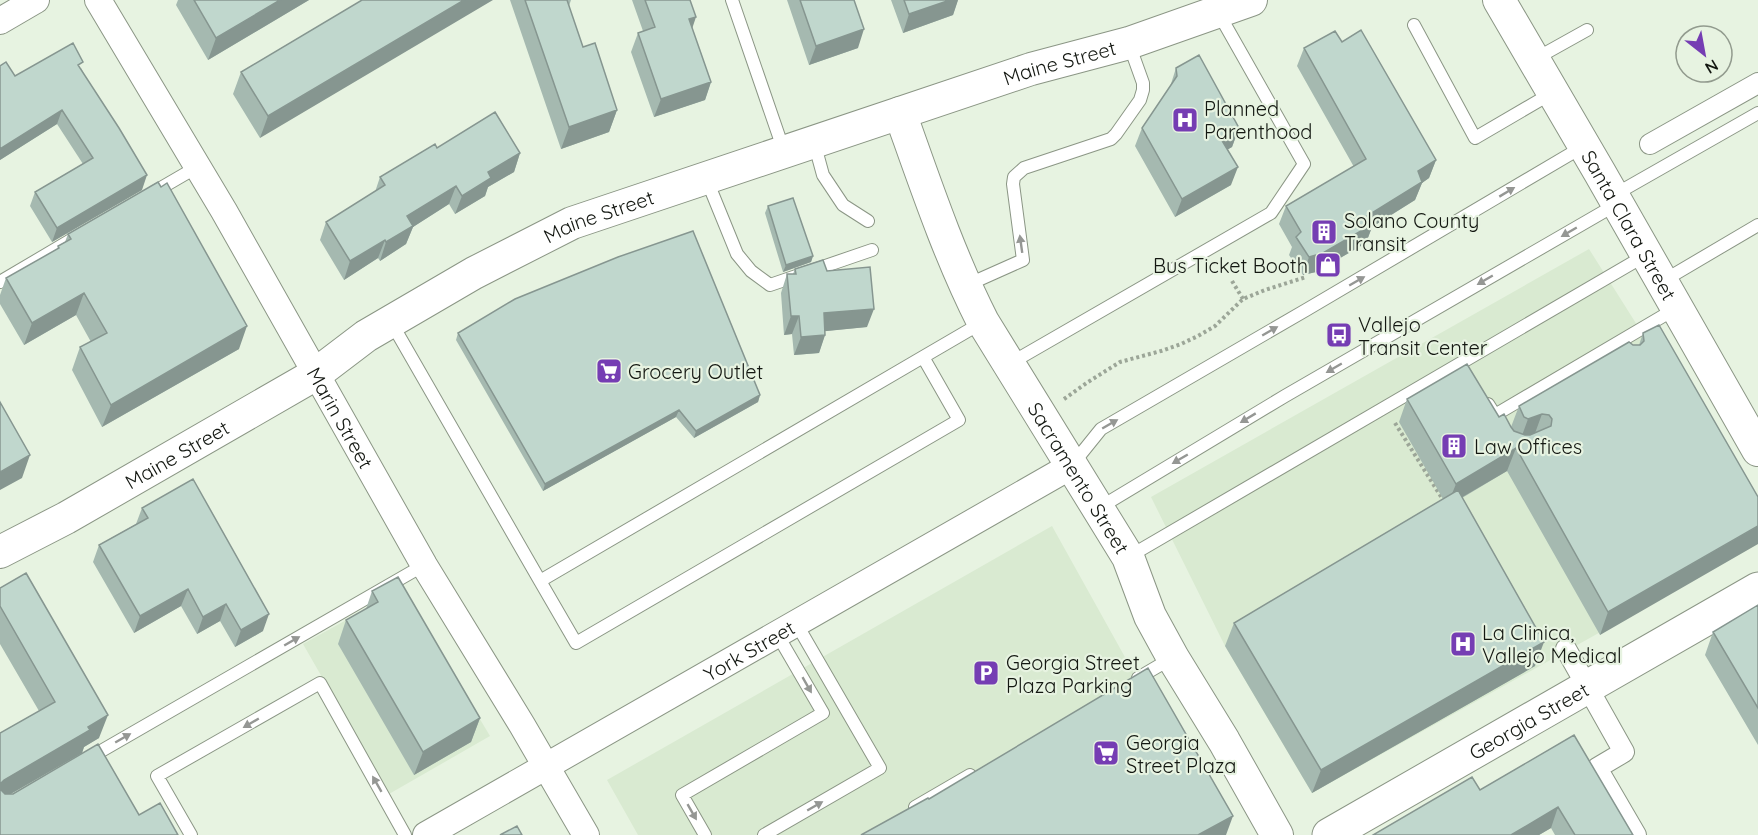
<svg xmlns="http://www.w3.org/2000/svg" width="1758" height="835" viewBox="0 0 1758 835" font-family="Quicksand,sans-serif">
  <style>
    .built { fill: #d9ead1 }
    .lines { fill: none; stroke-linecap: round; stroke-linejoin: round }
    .service-casing { stroke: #8b9685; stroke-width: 14 }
    .pedestrian-casing { stroke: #8b9685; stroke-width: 22 }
    .minor-casing { stroke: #8b9685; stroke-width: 28 }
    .tertiary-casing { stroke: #8b9685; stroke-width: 34 }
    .secondary-casing { stroke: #8b9685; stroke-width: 35 }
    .path { stroke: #9ca698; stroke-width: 4; stroke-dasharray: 3 3; stroke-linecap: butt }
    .service { stroke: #fff; stroke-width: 12 }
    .pedestrian { stroke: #fff; stroke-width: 20 }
    .minor { stroke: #fff; stroke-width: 26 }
    .tertiary { stroke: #fff; stroke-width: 32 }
    .secondary { stroke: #fff; stroke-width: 33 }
    .wall { fill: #a5b9b0 }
    .shaded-wall { fill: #869690 }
    .building { fill: #c0d7cd; stroke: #869690; stroke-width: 1.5 }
    .oneway { fill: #959794 }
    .labels { text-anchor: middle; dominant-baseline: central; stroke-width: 4.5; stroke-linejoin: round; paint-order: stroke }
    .street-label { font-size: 20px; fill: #131711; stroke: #e7f3e1 }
    .poi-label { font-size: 20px; fill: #131711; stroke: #e7f3e1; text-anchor: start }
  </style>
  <rect width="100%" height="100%" fill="#e7f3e1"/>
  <!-- built -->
  <path class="built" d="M 1589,249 L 1651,347 L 1758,544 L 1312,793 L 1225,646 L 1151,497 Z
    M 1052,526 L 1224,835 L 638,835 L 607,780 Z
    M 402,589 L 490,736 L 389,794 L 303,644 Z"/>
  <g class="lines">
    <defs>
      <path id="service" d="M 732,0 L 784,151
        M 1414,25 L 1475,138 L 1552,93
        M 1535,59 L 1587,30
        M 814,142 L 823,175 L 843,205 L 868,221
        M 706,178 L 737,254 L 751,271 L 770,285 L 872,250
        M 154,192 L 197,167
        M 1614,195 L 1758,113
        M 1663,281 L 1758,225
        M 0,282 L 71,240
        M 967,285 L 1023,260 L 1013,184 L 1014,177 L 1024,168 L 1111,139 L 1116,134 L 1140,100 L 1143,90 L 1143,83 L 1129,44
        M 391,322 L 540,581
        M 923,357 L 959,420 L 576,643 L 540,581 Z
        M 923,357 L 983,322
        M 1009,364 L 1271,213 L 1304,164 L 1219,14
        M 1488,404 L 1495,415 L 1675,309
        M 1072,465 L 1101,429 L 1306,310 L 1584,146
        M 1099,508 L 1285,396 L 1617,204
        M 1130,556 L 1646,255
        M 1138,678 L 1172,658
        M 89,758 L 424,565
        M 915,807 L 970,775
        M 191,835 L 157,776 L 320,683 L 405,835
        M 705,835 L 682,795 L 823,713 L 777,634
        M 764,835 L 880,768 L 796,623"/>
      <path id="pedestrian" d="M 1650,144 L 1758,83
        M 1566,649 L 1624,752 L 1597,768 L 1636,835"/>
      <g id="minor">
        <path id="s1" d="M 98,0 L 224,211 L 424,565 L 522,725 L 586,835"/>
        <path d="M 0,21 L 36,0"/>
        <path id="s2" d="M 426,835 L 1071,466"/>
      </g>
      <g id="tertiary">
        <path id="s3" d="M 1499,0 L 1600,173 L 1758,450"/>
        <path id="s4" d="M 900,113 C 925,183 949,255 983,322 L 1128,557 L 1150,616 L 1173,658 L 1224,741 L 1277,835"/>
        <path id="s5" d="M 0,552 L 66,518 L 316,374 L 366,336 L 474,273 L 572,223 L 1031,69 L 1129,43 L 1251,0"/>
      </g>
      <g id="secondary">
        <path id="s6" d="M 1329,835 L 1758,589"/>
      </g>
    </defs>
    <!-- service casing -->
    <use href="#service" class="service-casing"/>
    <!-- pedestrian casing -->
    <use href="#pedestrian" class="pedestrian-casing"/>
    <!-- minor casing -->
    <use href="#minor" class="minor-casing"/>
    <!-- tertiary casing -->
    <use href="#tertiary" class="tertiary-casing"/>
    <!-- secondary casing -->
    <use href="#secondary" class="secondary-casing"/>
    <!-- path -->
    <path class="path" d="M 1232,281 L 1243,299
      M 1064,399 L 1088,382 L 1120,362 L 1161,351 L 1181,344 L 1198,336 L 1215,326 L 1243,299 L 1265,290 L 1306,277
      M 1395,423 L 1445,503"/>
    <!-- service -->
    <use href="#service" class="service"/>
    <!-- pedestrian -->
    <use href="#pedestrian" class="pedestrian"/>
    <!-- minor -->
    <use href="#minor" class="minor"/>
    <!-- tertiary -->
    <use href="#tertiary" class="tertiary"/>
    <!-- secondary -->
    <use href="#secondary" class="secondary"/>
  </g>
  <!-- wall -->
  <path class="wall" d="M 178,0 L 309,0 L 208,60 L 176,5 Z
    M 362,0 L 260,138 L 233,94 L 241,72 Z
    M 510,0 L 571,0 L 569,6 L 583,47 L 617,110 L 609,132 L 561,149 Z
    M 632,0 L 690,0 L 692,28 L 711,82 L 705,100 L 654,117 L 631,52 L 638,33 L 643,31 Z
    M 787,0 L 854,0 L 858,48 L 809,65 Z
    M 891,0 L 958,0 L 953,15 L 903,33 Z
    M 1342,42 L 1436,160 L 1429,178 L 1422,183 L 1415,200 L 1372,227 L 1366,243 L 1316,272 L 1303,275 L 1289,255 L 1292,247 L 1279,224 L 1286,206 L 1354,167 L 1297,66 L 1304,48 Z
    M 81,68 L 142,190 L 52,242 L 30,206 L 35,192 L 83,164 L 57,124 L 0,160 L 15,76 Z
    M 1176,68 L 1239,128 L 1232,147 L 1228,149 L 1231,185 L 1175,217 L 1135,146 L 1142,128 L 1170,87 Z
    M 437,148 L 520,153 L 514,172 L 488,187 L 485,196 L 455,214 L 449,204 L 413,227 L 406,244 L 380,261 L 378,258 L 344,280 L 320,240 L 326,222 L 375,192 L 380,177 Z
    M 768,206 L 813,256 L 811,262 L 783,272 L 765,213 Z
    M 68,234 L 239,349 L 102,427 L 72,370 L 80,347 L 91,342 L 76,315 L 24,345 L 0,304 L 0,295 L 6,278 L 57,249 L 58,246 L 65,242 Z
    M 795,269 L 827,271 L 867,327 L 825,331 L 825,335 L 819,353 L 794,355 L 792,334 L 784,335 L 781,293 L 787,274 L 793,274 Z
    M 458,333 L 760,395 L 758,402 L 694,438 L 676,417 L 543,491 L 456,340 Z
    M 1643,333 L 1758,497 L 1600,635 L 1507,471 L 1462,498 L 1535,666 L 1312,793 L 1225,646 L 1234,623 L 1443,499 L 1399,422 L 1407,399 L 1499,417 L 1511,427 L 1519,406 L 1633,345 L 1639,345 Z
    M 142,508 L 263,631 L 235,647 L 220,621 L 197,634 L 181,606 L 134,633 L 93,562 L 99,545 L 136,524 Z
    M 0,588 L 99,738 L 84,747 L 82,753 L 11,794 L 139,815 L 0,835 L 0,733 L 39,711 L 0,644 Z
    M 372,591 L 480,718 L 471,742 L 414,775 L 338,644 L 346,620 L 366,609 Z
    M 1758,605 L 1758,745 L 1705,655 L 1713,632 Z
    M 1574,735 L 1633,835 L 1555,835 L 1551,828 L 1539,835 L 1373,835 L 1480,790 Z"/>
  <!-- shaded-wall -->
  <path class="shaded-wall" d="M 280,0 L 309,0 L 208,60 L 216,38 Z
    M 464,0 L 493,0 L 260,138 L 268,116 Z
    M 950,0 L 958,0 L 953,15 L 903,33 L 909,14 Z
    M 696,17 L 690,35 L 689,19 Z
    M 864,29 L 858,48 L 809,65 L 816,46 Z
    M 711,82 L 705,100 L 654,117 L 661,99 Z
    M 62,110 L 57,124 L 0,160 L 0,149 Z
    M 617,110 L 609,132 L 561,149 L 569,127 Z
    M 1239,128 L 1232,147 L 1215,157 L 1221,139 Z
    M 520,153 L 514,172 L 488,187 L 485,196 L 455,214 L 462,196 L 488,172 Z
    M 1436,160 L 1429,178 L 1422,183 L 1415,200 L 1372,227 L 1366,243 L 1316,272 L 1303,275 L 1309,257 L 1367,216 L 1418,171 Z
    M 1238,167 L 1231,185 L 1175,217 L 1182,199 Z
    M 147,175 L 142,190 L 52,242 L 57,228 Z
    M 456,186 L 449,204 L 413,227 L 406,244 L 380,261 L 386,242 L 407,216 Z
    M 385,240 L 378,258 L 344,280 L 350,261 Z
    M 813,256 L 811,262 L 783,272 L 786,265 Z
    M 84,293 L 76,315 L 24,345 L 32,323 Z
    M 874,309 L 867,327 L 817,332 L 824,313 Z
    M 791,316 L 799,316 L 792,334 L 784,335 Z
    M 247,326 L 239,349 L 102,427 L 111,405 Z
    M 825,335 L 819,353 L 794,355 L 801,337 Z
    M 760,395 L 758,402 L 694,438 L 696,431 Z
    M 679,410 L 676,417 L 543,491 L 545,484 Z
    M 1542,414 L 1534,436 L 1520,441 L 1528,419 Z
    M 1516,448 L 1507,471 L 1447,506 L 1456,484 Z
    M 30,455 L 22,478 L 0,490 L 0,472 Z
    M 1758,526 L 1758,544 L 1600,635 L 1608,612 Z
    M 188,589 L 181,606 L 134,633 L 140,616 Z
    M 226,604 L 220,621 L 197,634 L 203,617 Z
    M 269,614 L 263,631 L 235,647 L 241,630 Z
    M 1544,642 L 1535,666 L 1312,793 L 1321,770 Z
    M 108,715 L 99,738 L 84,747 L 82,753 L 0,800 L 1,783 L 4,780 L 88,727 Z
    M 480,718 L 471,742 L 414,775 L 423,752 Z
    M 1558,807 L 1551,828 L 1539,835 L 1511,835 Z
    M 1233,816 L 1226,835 L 1198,835 Z"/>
  <!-- building -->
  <path class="building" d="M 194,0 L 280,0 L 216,38 Z
    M 362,0 L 464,0 L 268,116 L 241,72 Z
    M 525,0 L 567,0 L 583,47 L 595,43 L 617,110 L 569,127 Z
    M 645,0 L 690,0 L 696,17 L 689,19 L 711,82 L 661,99 L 638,33 L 655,27 Z
    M 800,0 L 854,0 L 864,29 L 816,46 Z
    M 904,0 L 950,0 L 909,14 Z
    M 1361,30 L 1436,160 L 1418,171 L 1422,182 L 1367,216 L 1373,224 L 1323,253 L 1309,257 L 1296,237 L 1301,232 L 1286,206 L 1366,159 L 1304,48 L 1335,31 L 1342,42 Z
    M 73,43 L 83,62 L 78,65 L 119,128 L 147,175 L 57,228 L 35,192 L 93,158 L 62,110 L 0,149 L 0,66 L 6,62 L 15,76 Z
    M 1199,55 L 1239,128 L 1221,139 L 1238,167 L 1182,199 L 1142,128 L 1177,76 L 1176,68 Z
    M 495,112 L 520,153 L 488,172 L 491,178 L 462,196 L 456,186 L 407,216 L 413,226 L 386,242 L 385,240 L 350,261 L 326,222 L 385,185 L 380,177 L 435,144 L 437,148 Z
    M 158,182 L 161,187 L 167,183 L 247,326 L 111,405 L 80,347 L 107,333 L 84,293 L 32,323 L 6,278 L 59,248 L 58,246 L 71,239 L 68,234 Z
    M 793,198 L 813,256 L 786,265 L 768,206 Z
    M 693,231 L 760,395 L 696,431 L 679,410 L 545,484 L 458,333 L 515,299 L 618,257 Z
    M 823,260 L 827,271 L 870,267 L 874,309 L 824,313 L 825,335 L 801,337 L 799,316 L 791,316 L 787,274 L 796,274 L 795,269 Z
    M 1659,325 L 1758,497 L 1758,526 L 1608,612 L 1516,448 L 1456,484 L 1407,399 L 1467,364 L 1499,417 L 1504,414 L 1511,427 L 1514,431 L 1525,435 L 1530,435 L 1551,426 L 1552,419 L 1549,415 L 1542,414 L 1528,419 L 1524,417 L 1519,406 L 1629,342 L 1633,345 L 1640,345 L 1644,341 L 1643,333 Z
    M 0,402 L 30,455 L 0,472 Z
    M 193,479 L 269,614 L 241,630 L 226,604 L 203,617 L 188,589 L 140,616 L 99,545 L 148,518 L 142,508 Z
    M 1458,490 L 1544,642 L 1321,770 L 1234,623 Z
    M 26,573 L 108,715 L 88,727 L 90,730 L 4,780 L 1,783 L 1,790 L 5,794 L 13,794 L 98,744 L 139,815 L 160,803 L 178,835 L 0,835 L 0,733 L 55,702 L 0,606 L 0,588 Z
    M 398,577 L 480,718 L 423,752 L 346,620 L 378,602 L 372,591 Z
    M 1758,605 L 1758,708 L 1713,632 Z
    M 1148,668 L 1233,816 L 1198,835 L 861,835 L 928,798 L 929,799 Z
    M 1574,735 L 1633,835 L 1575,835 L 1558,807 L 1511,835 L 1373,835 L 1472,777 L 1480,790 Z
    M 517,826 L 522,835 L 500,835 Z"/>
  <!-- one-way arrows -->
  <defs><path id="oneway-solid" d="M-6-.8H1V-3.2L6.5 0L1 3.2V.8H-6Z" transform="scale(1.5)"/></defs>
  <g class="oneway">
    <use href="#oneway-solid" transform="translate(1507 192) rotate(-31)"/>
    <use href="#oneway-solid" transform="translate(1569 232) rotate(150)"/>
    <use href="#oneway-solid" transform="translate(1021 244) rotate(-98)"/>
    <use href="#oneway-solid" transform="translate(1485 280) rotate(150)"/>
    <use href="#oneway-solid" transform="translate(1357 281) rotate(-30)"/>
    <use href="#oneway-solid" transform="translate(1270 331) rotate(-30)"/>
    <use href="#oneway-solid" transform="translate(1334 368) rotate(150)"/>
    <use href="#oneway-solid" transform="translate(1248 418) rotate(149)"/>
    <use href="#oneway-solid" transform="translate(1110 424) rotate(-30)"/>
    <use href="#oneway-solid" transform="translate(1180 459) rotate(150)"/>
    <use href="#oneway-solid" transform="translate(292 641) rotate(-30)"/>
    <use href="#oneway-solid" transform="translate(807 685) rotate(60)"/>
    <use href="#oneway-solid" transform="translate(251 723) rotate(150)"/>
    <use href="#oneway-solid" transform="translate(123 738) rotate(-30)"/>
    <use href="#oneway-solid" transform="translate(377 784) rotate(-120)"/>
    <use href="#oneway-solid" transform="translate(815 806) rotate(-30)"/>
    <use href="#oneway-solid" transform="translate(692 812) rotate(60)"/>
  </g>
  <!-- icons -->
  <defs>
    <symbol id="hospital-square" viewBox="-11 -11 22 22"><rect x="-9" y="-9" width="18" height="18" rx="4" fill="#753db3" stroke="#e7f3e1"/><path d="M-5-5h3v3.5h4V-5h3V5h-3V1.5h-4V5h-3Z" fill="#fff"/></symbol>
    <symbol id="building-square" viewBox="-11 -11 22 22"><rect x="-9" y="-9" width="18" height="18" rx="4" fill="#753db3" stroke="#e7f3e1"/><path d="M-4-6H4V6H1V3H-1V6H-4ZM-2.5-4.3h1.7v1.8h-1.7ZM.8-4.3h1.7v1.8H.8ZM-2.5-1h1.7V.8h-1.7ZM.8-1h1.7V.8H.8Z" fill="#fff"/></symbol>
    <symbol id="shop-square" viewBox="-11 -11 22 22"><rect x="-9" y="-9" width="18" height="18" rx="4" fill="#753db3" stroke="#e7f3e1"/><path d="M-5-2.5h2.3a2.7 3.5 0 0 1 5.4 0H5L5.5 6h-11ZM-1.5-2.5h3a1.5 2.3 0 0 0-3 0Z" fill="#fff"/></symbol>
    <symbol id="bus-square" viewBox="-11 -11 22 22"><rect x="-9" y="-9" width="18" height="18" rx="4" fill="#753db3" stroke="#e7f3e1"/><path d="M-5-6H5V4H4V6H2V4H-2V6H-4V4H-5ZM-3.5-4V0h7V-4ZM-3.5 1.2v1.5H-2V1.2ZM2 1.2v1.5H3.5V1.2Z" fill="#fff"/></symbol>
    <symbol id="supermarket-square" viewBox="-11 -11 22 22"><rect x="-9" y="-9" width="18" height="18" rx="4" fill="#753db3" stroke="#e7f3e1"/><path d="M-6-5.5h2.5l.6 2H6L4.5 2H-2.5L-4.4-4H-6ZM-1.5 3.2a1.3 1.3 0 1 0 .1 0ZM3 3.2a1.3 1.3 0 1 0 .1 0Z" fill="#fff"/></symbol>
    <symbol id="parking-square" viewBox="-11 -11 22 22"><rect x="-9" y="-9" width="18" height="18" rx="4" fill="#753db3" stroke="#e7f3e1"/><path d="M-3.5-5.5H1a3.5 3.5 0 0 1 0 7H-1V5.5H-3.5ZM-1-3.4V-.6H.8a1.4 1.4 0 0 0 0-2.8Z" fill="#fff"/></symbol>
  </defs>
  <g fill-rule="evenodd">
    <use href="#hospital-square" x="1170" y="105" width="30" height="30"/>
    <use href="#building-square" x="1309" y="217" width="30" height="30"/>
    <use href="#shop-square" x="1313" y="250" width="30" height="30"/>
    <use href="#bus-square" x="1324" y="320" width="30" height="30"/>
    <use href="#supermarket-square" x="594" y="356" width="30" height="30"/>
    <use href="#building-square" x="1439" y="431" width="30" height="30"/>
    <use href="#hospital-square" x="1448" y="629" width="30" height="30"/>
    <use href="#parking-square" x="971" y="658" width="30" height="30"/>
    <use href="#supermarket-square" x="1091" y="738" width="30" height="30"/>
  </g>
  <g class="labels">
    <!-- street labels -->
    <g class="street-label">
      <text stroke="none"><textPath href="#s5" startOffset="1174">Maine Street</textPath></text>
      <text stroke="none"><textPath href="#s5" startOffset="688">Maine Street</textPath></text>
      <text stroke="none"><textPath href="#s3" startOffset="260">Santa Clara Street</textPath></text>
      <text stroke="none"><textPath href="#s1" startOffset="483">Marin Street</textPath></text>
      <text stroke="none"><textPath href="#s5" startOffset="202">Maine Street</textPath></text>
      <text stroke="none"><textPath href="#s4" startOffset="408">Sacramento Street</textPath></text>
      <text stroke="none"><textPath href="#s2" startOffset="372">York Street</textPath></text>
      <text stroke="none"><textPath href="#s6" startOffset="230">Georgia Street</textPath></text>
    </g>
    <!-- poi labels -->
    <g class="poi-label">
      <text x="1204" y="108">Planned<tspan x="1204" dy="23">Parenthood</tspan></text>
      <text x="1344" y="220">Solano County<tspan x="1344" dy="23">Transit</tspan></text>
      <text x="1308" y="265" text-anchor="end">Bus Ticket Booth</text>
      <text x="1358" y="324">Vallejo<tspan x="1358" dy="23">Transit Center</tspan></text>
      <text x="628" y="371">Grocery Outlet</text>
      <text x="1474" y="446">Law Offices</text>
      <text x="1482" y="632">La Clinica,<tspan x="1482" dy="23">Vallejo Medical</tspan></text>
      <text x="1006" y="662">Georgia Street<tspan x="1006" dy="23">Plaza Parking</tspan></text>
      <text x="1126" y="742">Georgia<tspan x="1126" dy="23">Street Plaza</tspan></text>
    </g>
  </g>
  <!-- north arrow -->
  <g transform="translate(1704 54) rotate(149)"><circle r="28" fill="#e7f3e1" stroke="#929b8e" stroke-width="1.5"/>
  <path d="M0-4.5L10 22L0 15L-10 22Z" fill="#753db3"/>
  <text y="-9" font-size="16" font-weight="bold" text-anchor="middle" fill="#131711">N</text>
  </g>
</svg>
